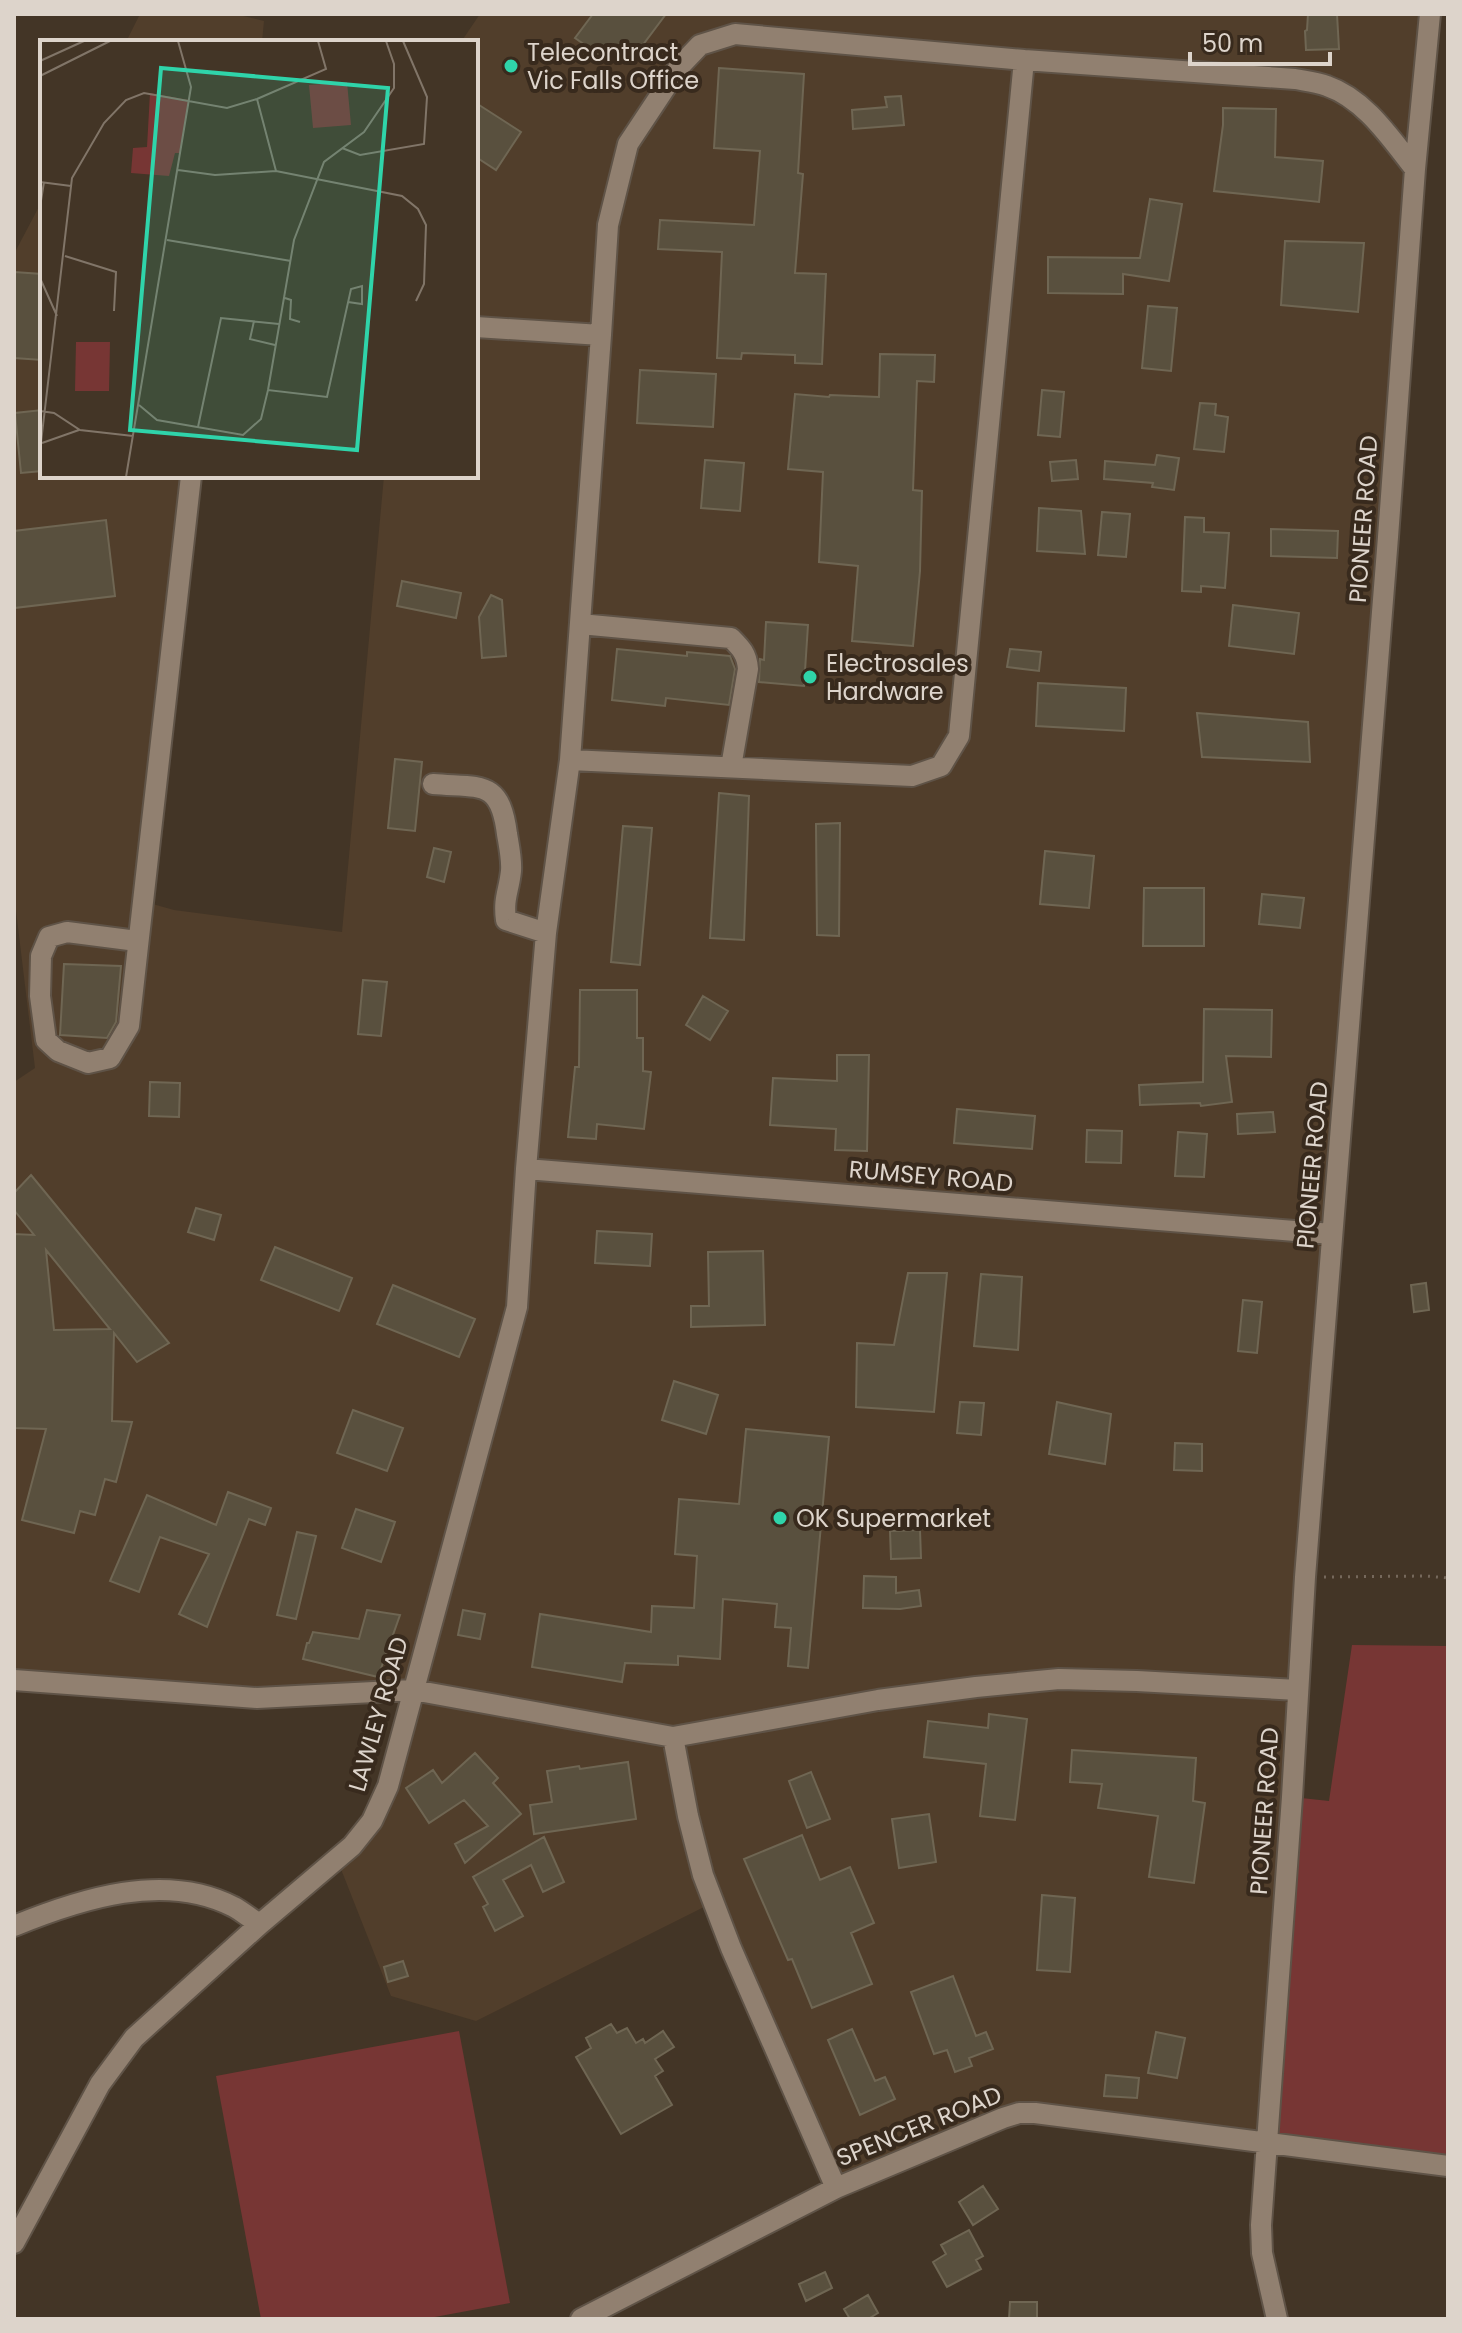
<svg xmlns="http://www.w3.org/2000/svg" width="1462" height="2333" viewBox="0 0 1462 2333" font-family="Poppins,sans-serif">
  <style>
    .built { fill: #513e2b }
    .green { fill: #773634 }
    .building { fill: #59503e; stroke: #6f6653; stroke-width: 2; fill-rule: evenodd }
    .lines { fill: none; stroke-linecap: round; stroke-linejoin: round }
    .minor-casing { stroke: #5f5347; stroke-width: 24 }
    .path { stroke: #75685b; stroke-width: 3; stroke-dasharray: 2 6; stroke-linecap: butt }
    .minor { stroke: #918070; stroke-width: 20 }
    .poi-dot { fill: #2fd4aa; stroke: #382a1d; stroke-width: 3 }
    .labels { text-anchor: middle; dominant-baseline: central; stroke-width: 8; stroke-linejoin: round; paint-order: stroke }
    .poi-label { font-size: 24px; fill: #ddd4cb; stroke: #382a1d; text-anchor: start }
    .street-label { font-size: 24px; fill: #ddd4cb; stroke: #382a1d }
    .inset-road { fill: none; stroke: #817568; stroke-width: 2 }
    .view { fill: #2fd4aa; fill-opacity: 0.15; stroke: #2fd4aa; stroke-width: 4 }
    .inset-edge { fill: none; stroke: #ddd4cb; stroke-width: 4 }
  </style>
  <rect width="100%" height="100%" fill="#433526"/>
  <!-- built -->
  <path class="built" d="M 140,14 L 235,14 L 264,21 L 262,42 L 126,42 Z
    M 480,14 L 1430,14 L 1267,2142 L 1035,2113 L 836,2188 L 714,1902 L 476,2021 L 391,1996 L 337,1859 L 372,1821 L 413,1691 L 352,1694 L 14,1680 L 14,1082 L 35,1068 L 14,894 L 14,254 L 42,201 L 42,476 L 191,476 L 142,901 L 174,910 L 342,932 L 384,476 L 476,476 L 476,42 L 461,42 Z"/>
  <!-- green -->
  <path class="green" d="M 1352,1645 L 1448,1646 L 1448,2166 L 1267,2142 L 1292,1797 L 1329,1801 Z
    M 459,2031 L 510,2303 L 424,2319 L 261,2319 L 216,2076 Z"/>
  <!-- building -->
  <path class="building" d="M 593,14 L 666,14 L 633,58 L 614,44 L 604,58 L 575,38 Z
    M 1308,14 L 1337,14 L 1339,49 L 1306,50 L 1305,31 L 1307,30 Z
    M 719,68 L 804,74 L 798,173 L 803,174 L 795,273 L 826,274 L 822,364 L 795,363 L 795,355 L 742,353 L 741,359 L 717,358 L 722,252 L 658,249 L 660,220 L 754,225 L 760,151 L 714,148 Z
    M 901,96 L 904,125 L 853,129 L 852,110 L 887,107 L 885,97 Z
    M 476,103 L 521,132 L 496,170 L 476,157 Z
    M 1223,108 L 1276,109 L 1275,157 L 1323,161 L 1319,202 L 1214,191 L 1223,125 Z
    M 1150,199 L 1182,204 L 1169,281 L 1123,274 L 1123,294 L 1048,293 L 1048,257 L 1140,258 Z
    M 1285,241 L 1364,243 L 1358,312 L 1281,305 Z
    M 14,272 L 42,274 L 42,360 L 14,358 Z
    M 1148,306 L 1177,308 L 1171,371 L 1142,368 Z
    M 880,354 L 935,355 L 934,382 L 917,381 L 913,490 L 922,491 L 920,571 L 913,646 L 852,641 L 858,566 L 819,562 L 823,472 L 788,469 L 795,394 L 829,397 L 830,395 L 879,397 Z
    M 640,370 L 716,374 L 713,427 L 637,423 Z
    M 1042,390 L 1064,392 L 1060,437 L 1038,435 Z
    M 1200,403 L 1216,404 L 1215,415 L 1228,417 L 1224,452 L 1194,449 Z
    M 42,410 L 42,471 L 21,473 L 15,413 Z
    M 1157,455 L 1179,458 L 1174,490 L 1152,487 L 1153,483 L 1104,479 L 1105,461 L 1155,465 Z
    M 705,460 L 744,463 L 740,511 L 701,508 Z
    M 1076,460 L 1078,479 L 1052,481 L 1050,462 Z
    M 1039,508 L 1081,511 L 1085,554 L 1037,551 Z
    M 1102,512 L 1130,514 L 1126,557 L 1098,555 Z
    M 1185,517 L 1204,518 L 1204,532 L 1229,533 L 1225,588 L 1201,586 L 1201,592 L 1182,591 Z
    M 106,520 L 115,596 L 14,608 L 14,531 Z
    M 1271,529 L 1338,531 L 1337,558 L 1271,556 Z
    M 402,581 L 461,593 L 456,618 L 397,606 Z
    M 491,595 L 502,600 L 506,656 L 482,658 L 479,617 Z
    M 1233,605 L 1299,613 L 1294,654 L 1229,646 Z
    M 766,622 L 808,625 L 804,686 L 759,682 L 760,659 L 764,660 Z
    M 617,649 L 687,656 L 687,652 L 730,656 L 735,669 L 729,705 L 666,698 L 665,706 L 612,700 Z
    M 1010,649 L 1041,652 L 1039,671 L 1007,667 Z
    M 1038,683 L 1126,688 L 1124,731 L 1036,726 Z
    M 1197,713 L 1308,722 L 1310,762 L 1202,757 Z
    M 395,759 L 422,762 L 415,831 L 388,828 Z
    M 719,793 L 749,796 L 744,940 L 710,938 Z
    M 840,823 L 839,936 L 817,935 L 816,824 Z
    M 623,826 L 652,828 L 640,965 L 611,962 Z
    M 434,848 L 451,852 L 444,882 L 427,877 Z
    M 1045,851 L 1094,856 L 1089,908 L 1040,904 Z
    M 1144,888 L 1204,888 L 1204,946 L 1143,946 Z
    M 1262,894 L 1304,898 L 1300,928 L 1259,924 Z
    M 64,964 L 121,966 L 116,1022 L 107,1038 L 60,1035 Z
    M 363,980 L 387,982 L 381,1036 L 358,1034 Z
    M 580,990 L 637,990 L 637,1038 L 643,1038 L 643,1071 L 651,1072 L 644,1129 L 597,1124 L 596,1139 L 568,1137 L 575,1067 L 579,1067 Z
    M 703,996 L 728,1011 L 710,1040 L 686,1025 Z
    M 1204,1009 L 1272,1010 L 1271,1057 L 1226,1056 L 1232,1102 L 1201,1106 L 1200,1103 L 1140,1105 L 1139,1085 L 1203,1082 Z
    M 837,1055 L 869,1055 L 867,1151 L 835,1150 L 836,1129 L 770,1125 L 773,1078 L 837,1081 Z
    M 150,1082 L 180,1083 L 179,1117 L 149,1116 Z
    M 957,1109 L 1035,1116 L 1032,1149 L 954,1143 Z
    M 1273,1112 L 1275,1132 L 1238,1134 L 1237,1114 Z
    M 1087,1130 L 1122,1131 L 1121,1163 L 1086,1162 Z
    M 1178,1132 L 1207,1134 L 1204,1177 L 1175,1176 Z
    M 31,1175 L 169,1343 L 137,1362 L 114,1333 L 112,1421 L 132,1422 L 116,1482 L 105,1479 L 95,1515 L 80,1511 L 74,1533 L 22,1520 L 46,1429 L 14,1428 L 14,1234 L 34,1235 L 14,1210 L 14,1193 ZM 46,1250 L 110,1329 L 54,1330 Z
    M 196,1208 L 221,1215 L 214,1240 L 188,1232 Z
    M 597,1231 L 652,1234 L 650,1266 L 595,1263 Z
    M 275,1247 L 352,1278 L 339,1311 L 261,1280 Z
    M 763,1251 L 765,1325 L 691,1327 L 691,1306 L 709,1306 L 708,1252 Z
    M 908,1273 L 947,1273 L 934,1412 L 856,1407 L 857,1343 L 894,1345 Z
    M 981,1274 L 1022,1277 L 1018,1350 L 974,1346 Z
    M 1426,1283 L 1429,1310 L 1414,1312 L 1411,1285 Z
    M 393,1285 L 475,1319 L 459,1357 L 377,1324 Z
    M 1243,1300 L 1262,1302 L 1257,1353 L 1238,1351 Z
    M 674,1381 L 718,1395 L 706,1434 L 662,1420 Z
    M 960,1402 L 984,1403 L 981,1435 L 957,1433 Z
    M 1057,1402 L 1111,1414 L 1105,1464 L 1049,1454 Z
    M 353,1410 L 403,1428 L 387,1471 L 337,1453 Z
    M 746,1429 L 829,1437 L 808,1668 L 788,1666 L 791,1628 L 775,1627 L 777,1604 L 723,1599 L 720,1659 L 678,1656 L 678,1665 L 625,1663 L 622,1682 L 532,1667 L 540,1614 L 651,1632 L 652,1606 L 694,1608 L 697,1556 L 675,1554 L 679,1499 L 739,1504 Z
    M 1175,1443 L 1202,1444 L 1202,1471 L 1174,1470 Z
    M 228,1492 L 271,1508 L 265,1525 L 249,1519 L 207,1627 L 179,1614 L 209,1554 L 160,1537 L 139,1592 L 110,1581 L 147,1495 L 216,1525 Z
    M 356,1509 L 395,1522 L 381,1562 L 342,1548 Z
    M 920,1530 L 921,1558 L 891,1559 L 890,1531 Z
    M 297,1532 L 316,1536 L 296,1619 L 277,1615 Z
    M 864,1576 L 896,1577 L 896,1593 L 919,1590 L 921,1606 L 900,1609 L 863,1608 Z
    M 367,1610 L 400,1615 L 378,1677 L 303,1659 L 307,1643 L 309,1643 L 313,1632 L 359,1639 Z
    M 463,1610 L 485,1614 L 480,1639 L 458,1635 Z
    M 989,1714 L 1027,1719 L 1015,1820 L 980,1816 L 986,1764 L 924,1757 L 928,1721 L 988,1728 Z
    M 1072,1750 L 1196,1758 L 1193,1801 L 1205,1803 L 1194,1883 L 1149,1877 L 1158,1816 L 1098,1808 L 1102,1784 L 1070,1782 Z
    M 475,1753 L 498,1778 L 493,1783 L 521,1814 L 465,1863 L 455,1844 L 488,1826 L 464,1800 L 429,1823 L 406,1788 L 433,1770 L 442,1783 Z
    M 628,1762 L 636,1819 L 534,1834 L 530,1805 L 552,1802 L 547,1771 L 579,1766 L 580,1769 Z
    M 811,1772 L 830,1819 L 807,1828 L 789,1781 Z
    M 929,1814 L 936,1862 L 899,1868 L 892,1819 Z
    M 802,1835 L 820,1880 L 850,1867 L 874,1923 L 851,1933 L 872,1984 L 812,2008 L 792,1959 L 788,1960 L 744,1859 Z
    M 544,1837 L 564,1882 L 543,1892 L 531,1865 L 503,1880 L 523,1916 L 495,1931 L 483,1907 L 488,1904 L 473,1877 Z
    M 1042,1895 L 1075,1898 L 1070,1972 L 1037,1970 Z
    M 403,1961 L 408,1976 L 388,1982 L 384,1967 Z
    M 953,1976 L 976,2036 L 986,2032 L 993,2049 L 969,2058 L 972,2066 L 955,2072 L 947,2050 L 934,2054 L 911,1992 Z
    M 611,2024 L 617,2033 L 627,2028 L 636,2043 L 643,2039 L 645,2043 L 663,2031 L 674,2047 L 655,2059 L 663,2071 L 655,2076 L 672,2105 L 621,2134 L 576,2057 L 591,2048 L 586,2038 Z
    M 852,2029 L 875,2081 L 885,2077 L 895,2099 L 860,2115 L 828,2040 Z
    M 1156,2032 L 1185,2038 L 1177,2078 L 1148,2073 Z
    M 1106,2075 L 1139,2078 L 1137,2098 L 1104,2096 Z
    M 983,2186 L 998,2209 L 973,2225 L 959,2202 Z
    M 969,2230 L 983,2256 L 976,2260 L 981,2269 L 947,2287 L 933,2262 L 946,2254 L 941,2245 Z
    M 825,2272 L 832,2288 L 806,2301 L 799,2284 Z
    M 868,2295 L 878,2313 L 868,2319 L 850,2319 L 844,2309 Z
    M 1010,2302 L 1037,2302 L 1037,2319 L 1009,2319 Z"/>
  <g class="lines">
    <defs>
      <path id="minor" d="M 476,327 L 601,335 L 608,225 L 628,144 L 679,67 L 700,45 L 735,34 L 1024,60 L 1295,79 C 1306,81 1317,82 1327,86 C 1365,99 1391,139 1415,169
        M 580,624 L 731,638 C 741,648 747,654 748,669 L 731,767
        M 570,760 L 912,776 L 941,766 L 959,736 L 1024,60
        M 433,784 C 481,788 500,779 507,834 C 509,846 512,860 511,871 C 509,891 503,898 506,920 L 546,933
        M 137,941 L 67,932 L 49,937 L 41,956 L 40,996 L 46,1040 L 58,1051 L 88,1063 L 110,1058 L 129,1026 L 191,476
        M 526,1169 L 1332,1234
        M 14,1680 L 257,1698 L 413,1690 L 673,1737 L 878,1700 L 976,1687 L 1059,1679 L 1137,1681 L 1298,1690
        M 673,1737 L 688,1816 L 703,1875 L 731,1948 L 836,2188
        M 14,1926 C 80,1899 165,1871 234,1907 C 243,1912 251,1919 260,1924
        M 14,2243 L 100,2084 L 134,2038 L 260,1924 L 352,1846 L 372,1821 L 388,1786 L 517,1307 L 526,1169 L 546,933 L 570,760 L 601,335
        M 581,2319 L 836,2188 L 1003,2118 L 1019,2113 L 1035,2113 L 1448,2166
        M 1277,2319 L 1262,2253 L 1261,2225 L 1292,1797 L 1305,1577 L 1388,537 L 1415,169 L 1430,14"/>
    </defs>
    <!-- minor casing -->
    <use href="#minor" class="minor-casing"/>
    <!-- path -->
    <path class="path" d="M 1324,1577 L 1426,1576 L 1448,1578"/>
    <!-- minor -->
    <use href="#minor" class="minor"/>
  </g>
  <!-- markers -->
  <g class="poi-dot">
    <circle cx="511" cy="66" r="8"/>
    <circle cx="810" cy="677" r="8"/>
    <circle cx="780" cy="1518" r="8"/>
  </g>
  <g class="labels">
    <!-- poi labels -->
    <g class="poi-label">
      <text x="527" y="52">Telecontract<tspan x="527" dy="28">Vic Falls Office</tspan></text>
      <text x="826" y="663">Electrosales<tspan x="826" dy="28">Hardware</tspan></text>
      <text x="796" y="1518">OK Supermarket</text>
    </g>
    <!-- street labels -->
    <g class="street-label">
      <text transform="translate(1363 519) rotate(-86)">PIONEER ROAD</text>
      <text transform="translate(1312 1165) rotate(-85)">PIONEER ROAD</text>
      <text transform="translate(931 1176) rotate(5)">RUMSEY ROAD</text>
      <text transform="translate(378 1714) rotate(-74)">LAWLEY ROAD</text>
      <text transform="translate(1264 1811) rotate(-86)">PIONEER ROAD</text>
      <text transform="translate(919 2126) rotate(-22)">SPENCER ROAD</text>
    </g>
  </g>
  <!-- overview -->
  <g transform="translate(40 40)">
    <rect width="438" height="438" fill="#433526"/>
    <path d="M 307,42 L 311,85 L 273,88 L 269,45 ZM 110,53 L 149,60 L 140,113 L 135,113 L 129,136 L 91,133 L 93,108 L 107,107 ZM 36,302 L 70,302 L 69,351 L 35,351 Z" fill="#773634"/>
    <path class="inset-road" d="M 0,21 L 44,1M 0,36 L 70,1M 217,59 L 236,131M 302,108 L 320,115 L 384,104 L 387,57 L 363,1M 138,130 L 175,135 L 236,131 L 362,156 L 378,169 L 386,185 L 384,244 L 376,261M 0,142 L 31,146M 0,167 L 4,142M 127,200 L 251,221M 25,216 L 76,232 L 74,271M 0,238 L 17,276M 245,258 L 251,260 L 250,279 L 260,282M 214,281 L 210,299 L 235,305M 228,350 L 254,200 L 284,122 L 324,92 L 354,48 L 354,24 L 346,1M 99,365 L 117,380 L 203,395 L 221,379 L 228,350 L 287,357 L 311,249 L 322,246 L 322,264 L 308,262M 0,371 L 14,373 L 40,390 L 93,396M 158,387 L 181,278 L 239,284M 2,403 L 39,390M 0,411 L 32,138 L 64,83 L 86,60 L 104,53 L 187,68 L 217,59 L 286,29 L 278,1M 86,437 L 151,47 L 138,1"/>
    <path class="view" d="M 121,28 L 348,48 L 317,410 L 90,390 Z"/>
    <rect width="438" height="438" class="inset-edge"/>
  </g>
  <!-- border -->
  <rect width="1462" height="2333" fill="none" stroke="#ddd4cb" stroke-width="32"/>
  <!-- scale -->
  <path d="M1190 52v12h140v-12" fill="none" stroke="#ddd4cb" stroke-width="4"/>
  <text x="1202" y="52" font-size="24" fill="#ddd4cb" stroke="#382a1d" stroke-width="6" paint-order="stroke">50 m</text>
</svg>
